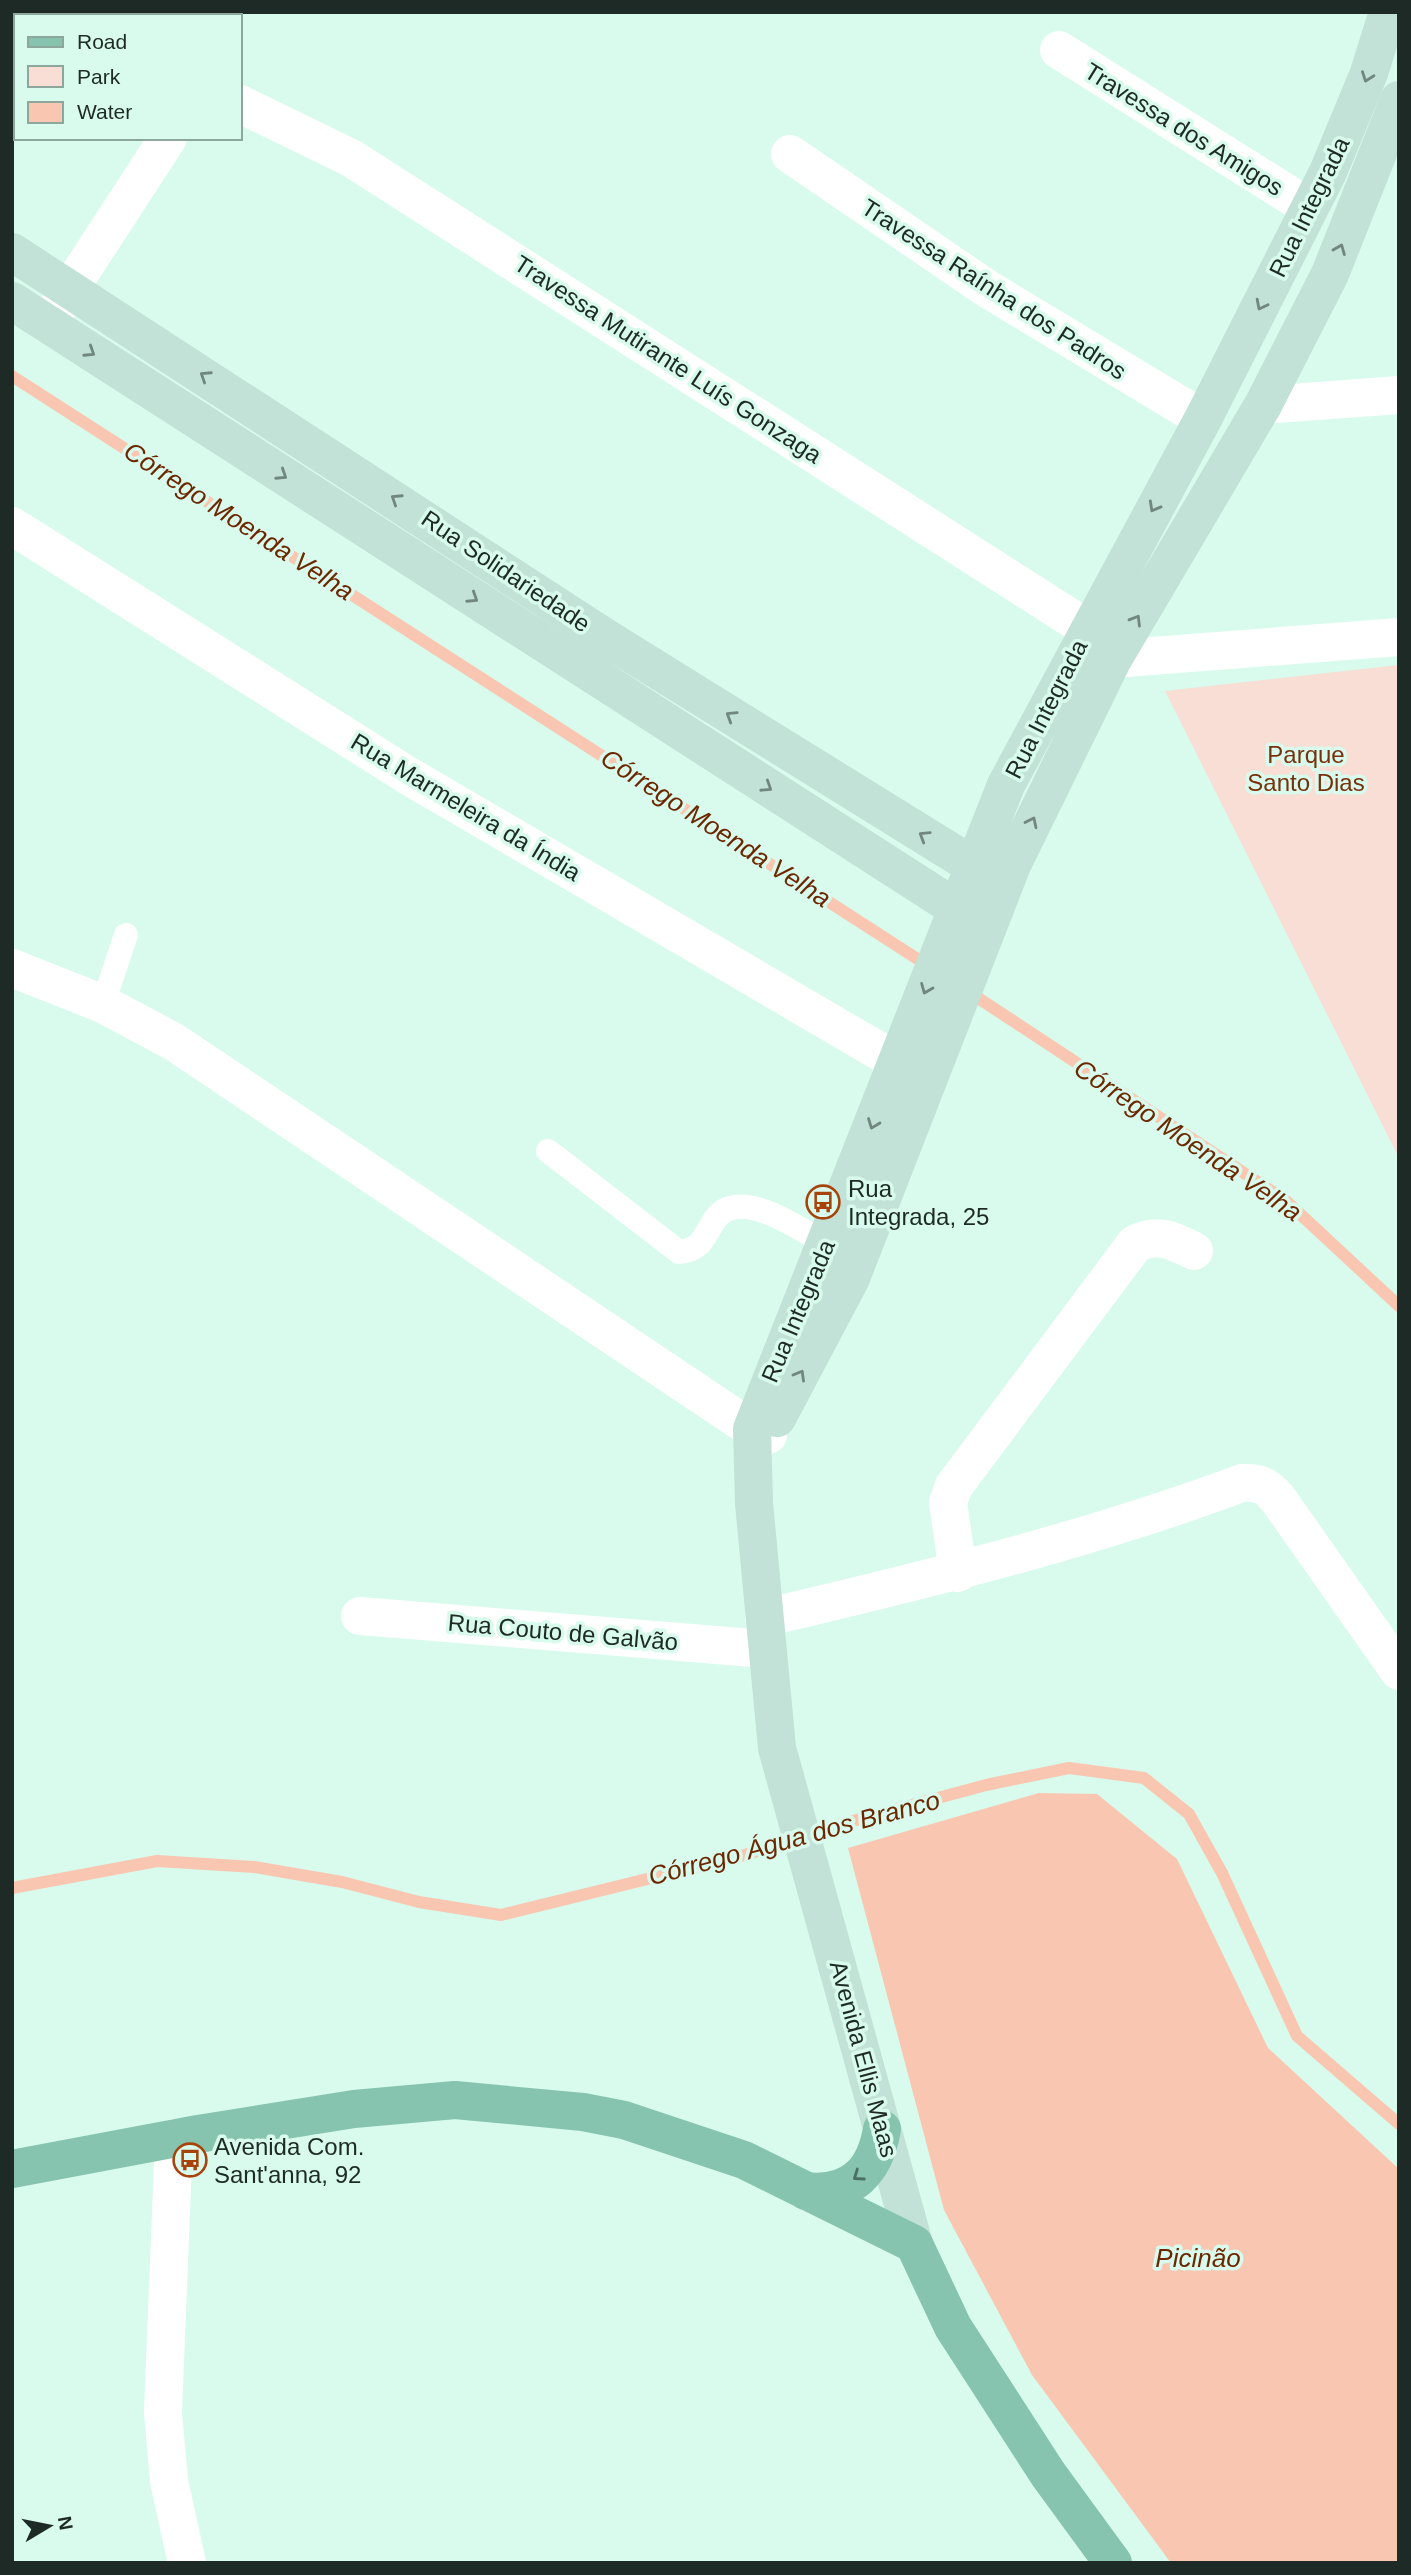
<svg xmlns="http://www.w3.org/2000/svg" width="1411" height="2575" viewBox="0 0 1411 2575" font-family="Helvetica,sans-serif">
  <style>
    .green { fill: #f8ded4 }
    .water { fill: #f9c7b1 }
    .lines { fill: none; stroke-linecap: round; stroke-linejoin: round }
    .stream { stroke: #f9c7b1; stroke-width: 12 }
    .service { stroke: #fff; stroke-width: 24 }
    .minor { stroke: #fff; stroke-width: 38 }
    .tertiary { stroke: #fff; stroke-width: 38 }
    .secondary { stroke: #c2e1d7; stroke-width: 38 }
    .primary { stroke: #86c4b0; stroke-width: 38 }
    .oneway { stroke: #70867e }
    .oneway2 { stroke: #4c6f64 }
    .labels { text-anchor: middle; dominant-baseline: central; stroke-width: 7; stroke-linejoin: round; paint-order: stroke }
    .street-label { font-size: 24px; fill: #1d2a25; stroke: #d8fbed }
    .park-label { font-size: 24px; fill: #78310b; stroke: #d8fbed }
    .poi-label { font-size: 24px; fill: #1d2a25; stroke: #d8fbed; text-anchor: start }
    .water-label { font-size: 26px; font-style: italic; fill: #6d2700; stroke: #d8fbed }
  </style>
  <rect width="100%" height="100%" fill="#d8fbed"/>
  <!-- green -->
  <path class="green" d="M 1399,665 L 1399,1158 L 1165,691 Z"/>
  <!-- water -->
  <path class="water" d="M 1039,1793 L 1097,1794 L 1177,1859 L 1268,2048 L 1399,2169 L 1399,2563 L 1171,2563 L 1032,2375 L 944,2210 L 848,1848 Z"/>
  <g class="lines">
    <!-- stream -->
    <path class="stream" d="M 12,376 L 930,967
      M 969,992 L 1285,1200 L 1399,1306
      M 12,1888 L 157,1861 L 254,1867 L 342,1882 L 419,1902 L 501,1915 L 745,1855 L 838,1825 L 986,1785 L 1069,1768 L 1144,1778 L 1189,1814 L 1222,1873 L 1297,2036 L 1399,2124"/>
    <!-- service -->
    <path class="service" d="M 103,1004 L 126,935
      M 548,1151 L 679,1252 C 703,1250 704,1235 716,1218 C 740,1186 802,1230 826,1244"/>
    <!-- minor -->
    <path class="minor" d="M 1059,50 L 1310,208
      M 240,104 L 351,158 L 1088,629
      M 790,154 L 986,288 L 1203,419
      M 47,324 L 168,138
      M 1263,405 L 1399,395
      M 1113,659 L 1399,637
      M 12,968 L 103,1004 L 174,1042 L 752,1429 L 768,1435
      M 958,1573 L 948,1502 L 954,1486 L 1135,1244 C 1158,1232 1174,1241 1194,1251
      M 360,1616 L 766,1649
      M 764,1618 C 925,1580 1086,1541 1242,1483 C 1260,1482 1267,1486 1278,1499 L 1399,1671
      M 174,2138 L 163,2412 L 169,2481 L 187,2563"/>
    <!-- tertiary -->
    <path class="tertiary" d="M 12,526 L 407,775 L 925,1078"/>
    <!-- secondary -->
    <path class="secondary" d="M 12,252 L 606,638 L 993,878
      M 12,301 L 976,921
      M 777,1418 L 851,1278 L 1012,865 L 1113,659 L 1263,405 L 1330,274 L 1399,100
      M 914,2244 L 777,1748 L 754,1503 L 752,1429 L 1006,785 L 1203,419 L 1328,172 L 1369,73 L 1388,12"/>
    <!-- primary -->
    <path class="primary" d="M 12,2169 L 198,2134 L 354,2109 L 455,2100 L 583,2112 L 624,2120 L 744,2160 L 914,2244 L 953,2327 L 1048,2474 L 1113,2563
      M 806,2191 C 852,2196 875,2171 882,2129"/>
  </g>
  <!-- one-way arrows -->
  <defs><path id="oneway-chevron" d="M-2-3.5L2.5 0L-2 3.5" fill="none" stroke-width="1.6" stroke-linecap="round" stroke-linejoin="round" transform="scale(1.75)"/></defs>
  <g class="oneway">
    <use href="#oneway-chevron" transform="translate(1367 77) rotate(110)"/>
    <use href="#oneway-chevron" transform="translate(1340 249) rotate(-68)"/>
    <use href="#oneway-chevron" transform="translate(1261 305) rotate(117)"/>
    <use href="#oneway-chevron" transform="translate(90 352) rotate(33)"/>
    <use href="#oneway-chevron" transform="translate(205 376) rotate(-147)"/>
    <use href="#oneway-chevron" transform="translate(282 475) rotate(33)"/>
    <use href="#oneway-chevron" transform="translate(396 499) rotate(-147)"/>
    <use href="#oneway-chevron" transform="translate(1154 507) rotate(119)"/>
    <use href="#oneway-chevron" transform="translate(473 598) rotate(33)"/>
    <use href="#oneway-chevron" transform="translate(1136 620) rotate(-59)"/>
    <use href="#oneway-chevron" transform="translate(731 716) rotate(-148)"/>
    <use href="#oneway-chevron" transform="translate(767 787) rotate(33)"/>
    <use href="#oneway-chevron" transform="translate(1032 822) rotate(-64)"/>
    <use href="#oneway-chevron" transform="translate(924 836) rotate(-148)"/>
    <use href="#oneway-chevron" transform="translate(926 989) rotate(112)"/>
    <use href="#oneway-chevron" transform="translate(873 1124) rotate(111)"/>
    <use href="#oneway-chevron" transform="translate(800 1375) rotate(-60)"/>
  </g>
  <use class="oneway2" href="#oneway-chevron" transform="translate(858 2176) rotate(145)"/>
  <!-- icons -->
  <defs>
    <symbol id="bus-ring" viewBox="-11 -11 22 22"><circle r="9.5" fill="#d8fbed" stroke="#a7440c" stroke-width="1.5"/><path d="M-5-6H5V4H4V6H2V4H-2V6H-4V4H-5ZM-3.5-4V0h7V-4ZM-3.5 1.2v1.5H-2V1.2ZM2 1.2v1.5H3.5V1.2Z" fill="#a7440c"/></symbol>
  </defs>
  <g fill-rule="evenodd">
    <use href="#bus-ring" x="804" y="1183" width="38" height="38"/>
    <use href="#bus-ring" x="171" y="2141" width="38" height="38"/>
  </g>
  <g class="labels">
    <!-- street labels -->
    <g class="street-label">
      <text transform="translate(1184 129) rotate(32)">Travessa dos Amigos</text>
      <text transform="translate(1309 207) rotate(-64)">Rua Integrada</text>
      <text transform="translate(994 289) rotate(33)">Travessa Raínha dos Padros</text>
      <text transform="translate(668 359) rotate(33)">Travessa Mutirante Luís Gonzaga</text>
      <text transform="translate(506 571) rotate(34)">Rua Solidariedade</text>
      <text transform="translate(1046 709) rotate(-63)">Rua Integrada</text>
      <text transform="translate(466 807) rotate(31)">Rua Marmeleira da Índia</text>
      <text transform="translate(798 1311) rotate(-67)">Rua Integrada</text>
      <text transform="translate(563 1632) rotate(5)">Rua Couto de Galvão</text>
      <text transform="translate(864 2059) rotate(75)">Avenida Ellis Maas</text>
    </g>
    <!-- park labels -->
    <g class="park-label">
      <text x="1306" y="754">Parque<tspan x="1306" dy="28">Santo Dias</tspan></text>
    </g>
    <!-- poi labels -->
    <g class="poi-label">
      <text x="848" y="1188">Rua<tspan x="848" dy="28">Integrada, 25</tspan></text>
      <text x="214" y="2146">Avenida Com.<tspan x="214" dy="28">Sant'anna, 92</tspan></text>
    </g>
    <!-- water labels -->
    <g class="water-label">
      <text transform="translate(239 521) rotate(33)">Córrego Moenda Velha</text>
      <text transform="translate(716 828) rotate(33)">Córrego Moenda Velha</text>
      <text transform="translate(1188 1140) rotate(34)">Córrego Moenda Velha</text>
      <text transform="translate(794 1838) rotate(-15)">Córrego Água dos Branco</text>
      <text x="1198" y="2258">Picinão</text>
    </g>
  </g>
  <!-- border -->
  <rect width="1411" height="2575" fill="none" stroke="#1d2a25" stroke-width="28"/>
  <!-- legend -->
  <rect x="14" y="14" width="228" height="126" fill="#d8fbed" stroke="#8da79d" stroke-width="2"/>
  <rect x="28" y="37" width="35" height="10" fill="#86c4b0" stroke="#8da79d" stroke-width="2"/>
  <text x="77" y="49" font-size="21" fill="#1d2a25">Road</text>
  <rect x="28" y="66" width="35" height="21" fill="#f8ded4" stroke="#8da79d" stroke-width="2"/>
  <text x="77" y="84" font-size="21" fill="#1d2a25">Park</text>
  <rect x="28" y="102" width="35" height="21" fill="#f9c7b1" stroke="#8da79d" stroke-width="2"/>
  <text x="77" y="119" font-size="21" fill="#1d2a25">Water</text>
  <!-- north arrow -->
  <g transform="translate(49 2526) rotate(80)" stroke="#d8fbed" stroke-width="5" paint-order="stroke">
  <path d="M0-5L12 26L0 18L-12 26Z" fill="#1d2a25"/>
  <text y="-10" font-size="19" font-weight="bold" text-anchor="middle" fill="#1d2a25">N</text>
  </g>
</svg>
